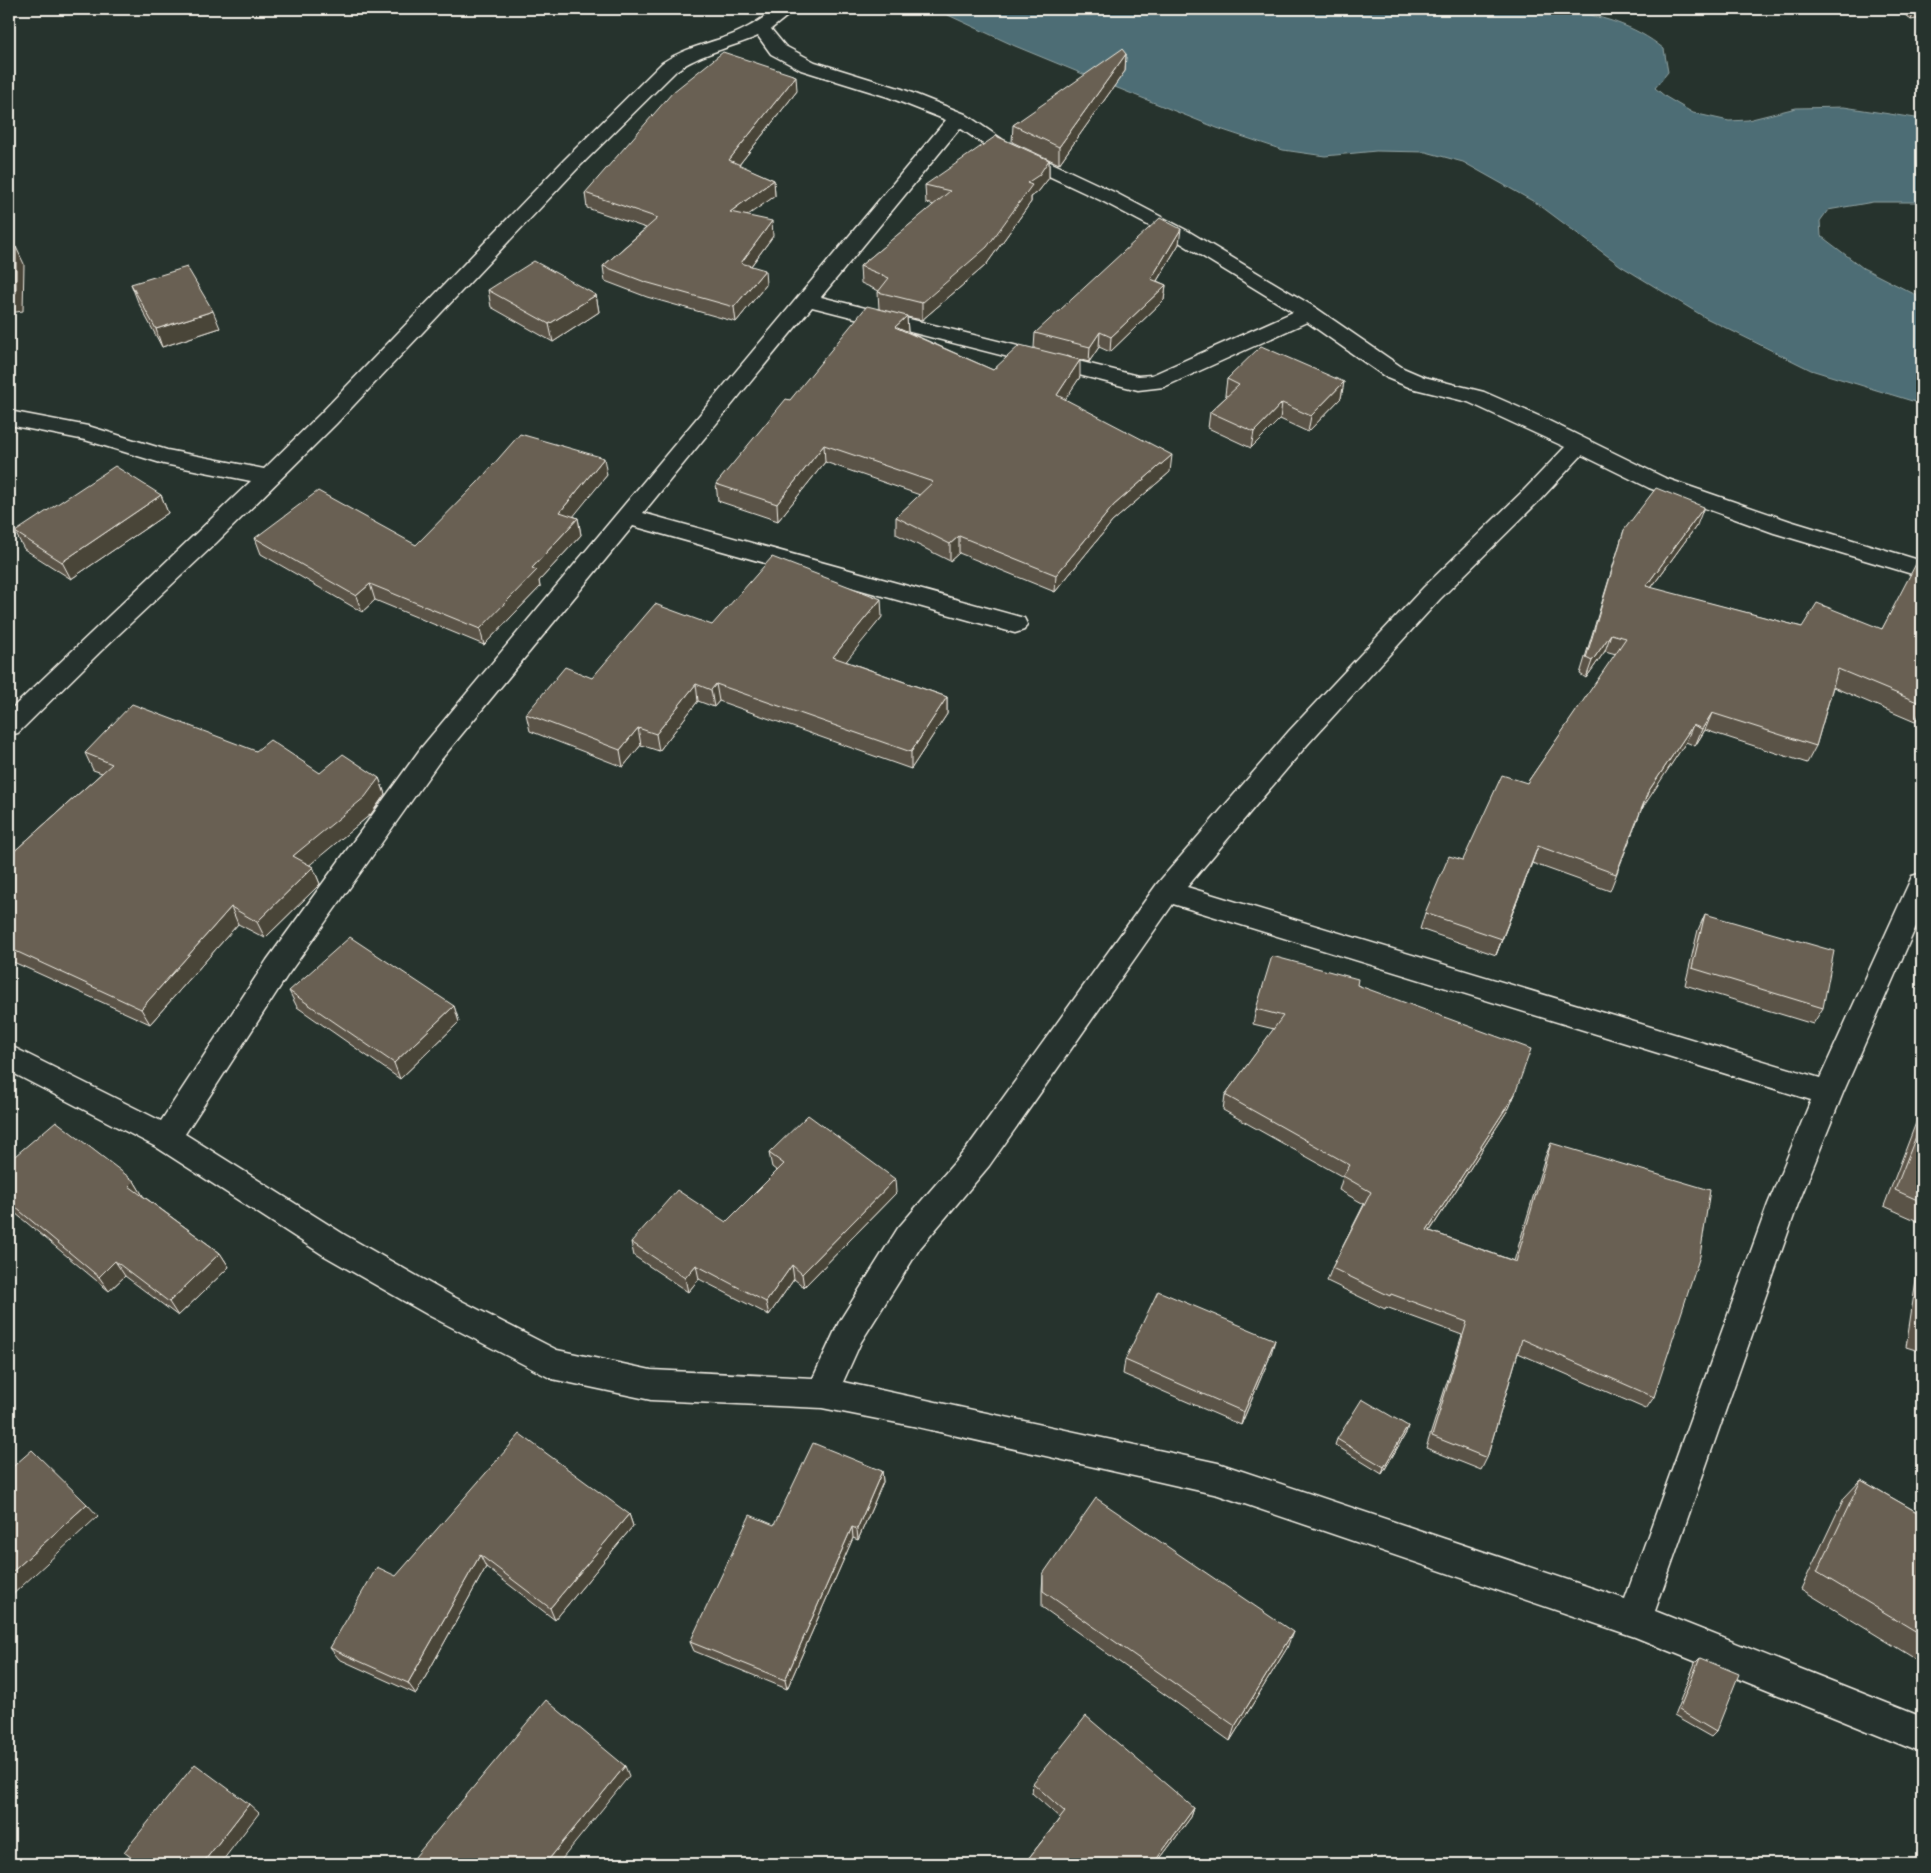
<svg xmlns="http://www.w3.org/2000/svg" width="1931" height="1873" viewBox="0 0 1931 1873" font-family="'Architects Daughter',sans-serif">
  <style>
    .water { fill: #4d6d74; stroke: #90a2a2 }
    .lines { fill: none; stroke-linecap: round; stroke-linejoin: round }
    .minor-casing { stroke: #f4f1e8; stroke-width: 3 }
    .minor { fill: #26332d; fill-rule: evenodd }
    .wall { fill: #5a5347; stroke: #f4f1e8 }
    .shaded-wall { fill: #4a4439; stroke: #f4f1e8 }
    .building { fill: #696152; stroke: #f4f1e8 }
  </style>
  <rect width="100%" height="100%" fill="#26332d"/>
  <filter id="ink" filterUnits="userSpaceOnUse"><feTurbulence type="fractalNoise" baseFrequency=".02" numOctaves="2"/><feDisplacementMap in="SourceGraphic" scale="10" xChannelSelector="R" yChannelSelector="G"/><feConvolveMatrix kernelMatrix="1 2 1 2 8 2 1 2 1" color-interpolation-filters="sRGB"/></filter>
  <g filter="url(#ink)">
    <!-- water -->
    <path class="water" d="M 935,9 L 1561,9 C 1599,16 1634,24 1664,49 L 1668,72 L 1655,88 L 1666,97 L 1693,113 L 1729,121 L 1748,120 L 1796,108 L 1844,107 L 1922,119 L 1922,202 L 1873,202 L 1828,210 L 1820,221 L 1821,236 L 1863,268 L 1922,298 L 1922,404 L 1811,370 L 1706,318 L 1621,266 L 1538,204 L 1463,162 L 1426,152 L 1376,151 L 1325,156 L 1283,150 L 1217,128 L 1095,79 L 1015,46 Z"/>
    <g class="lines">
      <defs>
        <path id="minor" d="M 776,9 L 796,9 L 771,29 L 785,46 L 815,62 L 902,89 L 965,114 L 1003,140 L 1116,193 L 1188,231 L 1316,308 L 1403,368 L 1424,377 L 1484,392 L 1541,417 L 1665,478 L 1790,521 L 1922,561 L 1922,577 L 1774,533 L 1649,488 L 1582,455 L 1540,500 L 1440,599 L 1307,745 L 1187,887 L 1820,1078 L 1909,883 L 1912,876 L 1922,873 L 1922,913 L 1843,1093 L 1798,1204 L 1655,1611 L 1922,1717 L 1922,1753 L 1635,1637 L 1218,1495 L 913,1426 L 822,1408 L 651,1400 L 552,1379 L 430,1316 L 323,1255 L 156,1147 L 9,1071 L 9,1045 L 161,1121 L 267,960 L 421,748 L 946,120 L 888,97 L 801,70 L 771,54 L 758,36 C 730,48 701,53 676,71 L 578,168 L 336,424 L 216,543 L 101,651 L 18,733 L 9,735 L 9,711 L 251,481 L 164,464 L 85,440 L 9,425 L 9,411 L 88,426 L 167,450 L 264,469 L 320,414 L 564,160 L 662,63 C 681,50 699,46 720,39 C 741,33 759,21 776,9 ZM 960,128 L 989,148 L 1102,201 L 1174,239 L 1293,312 L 1152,375 L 1138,376 L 821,297 ZM 812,307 L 1138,390 L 1164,387 L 1307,322 L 1387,378 L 1411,388 L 1468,402 L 1565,447 L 1524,490 L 1424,587 L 1289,731 L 1157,884 L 967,1148 L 898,1228 L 839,1322 L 813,1378 L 651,1370 L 557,1350 L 452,1296 L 345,1235 L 185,1134 L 287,976 L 439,762 L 633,526 L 1015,633 L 1024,630 L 1027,624 L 1024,618 L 643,513 ZM 1173,904 L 1811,1100 L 1768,1204 L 1625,1599 L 1218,1463 L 843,1382 L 861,1342 L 920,1248 L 989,1166 Z"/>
      </defs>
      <!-- minor casing -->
      <use href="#minor" class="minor-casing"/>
      <!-- minor -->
      <use href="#minor" class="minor"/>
    </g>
    <!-- wall -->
    <path class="wall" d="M 1898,9 L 1922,9 L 1911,20 Z
      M 1126,54 L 1125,71 L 1059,164 L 1012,142 L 1013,125 Z
      M 797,91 L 739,165 L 774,180 L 775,196 L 747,215 L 773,236 L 751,266 L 766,285 L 736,322 L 647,297 L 605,281 L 603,266 L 646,228 L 587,208 L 585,193 Z
      M 1049,160 L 1049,178 L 1038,192 L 1031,197 L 1031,202 L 986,265 L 922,320 L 907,317 L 908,332 L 993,370 L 1034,348 L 1035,333 L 1179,244 L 1157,281 L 1166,285 L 1164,300 L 1110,352 L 1099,347 L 1089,362 L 1066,356 L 1080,377 L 1065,399 L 1170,472 L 1112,522 L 1055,592 L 959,553 L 950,561 L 896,534 L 896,517 L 920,495 L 825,462 L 778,521 L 718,501 L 716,484 L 790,400 L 879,309 L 878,292 L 879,291 L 861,283 L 860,266 L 934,205 L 926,203 L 925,185 Z
      M 131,284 L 220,328 L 162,347 L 138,302 Z
      M 488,290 L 596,295 L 599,312 L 553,342 L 491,307 Z
      M 1227,379 L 1344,382 L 1341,398 L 1308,432 L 1280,419 L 1251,448 L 1208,428 L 1210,412 L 1227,396 L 1225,395 Z
      M 607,475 L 573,516 L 578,518 L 581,535 L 539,581 L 540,587 L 484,645 L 375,600 L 362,612 L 261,554 L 255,538 L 416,545 Z
      M 161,495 L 168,513 L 71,579 L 24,549 L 15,532 Z
      M 1697,525 L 1651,588 L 1802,627 L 1882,629 L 1922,559 L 1922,709 L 1915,722 L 1833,687 L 1816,746 L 1807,763 L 1705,730 L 1695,746 L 1686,742 L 1642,808 L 1610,891 L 1532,863 L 1496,955 L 1420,929 L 1425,913 L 1463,860 L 1527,783 L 1616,654 L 1605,651 L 1586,678 L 1580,674 L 1624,530 Z
      M 882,617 L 845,661 L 947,697 L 947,714 L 911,769 L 719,701 L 714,707 L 698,701 L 659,751 L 641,745 L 623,767 L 530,731 L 526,714 L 592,678 L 712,625 Z
      M 256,751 L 320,773 L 379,778 L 385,794 L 371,814 L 309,865 L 313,867 L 320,884 L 265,938 L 238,924 L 150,1024 L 9,960 L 9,856 L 102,773 L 93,770 L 85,753 Z
      M 1705,914 L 1823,1008 L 1813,1024 L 1685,985 L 1698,930 Z
      M 1357,985 L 1515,1094 L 1509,1108 L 1430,1231 L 1514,1261 L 1545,1157 L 1551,1143 L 1654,1397 L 1646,1409 L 1518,1353 L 1487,1458 L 1481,1470 L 1426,1448 L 1462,1335 L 1386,1307 L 1385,1309 L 1327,1281 L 1332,1268 L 1364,1204 L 1339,1190 L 1343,1177 L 1223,1110 L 1225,1095 L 1274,1029 L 1253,1024 L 1256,1009 Z
      M 289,991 L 454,1006 L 459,1022 L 400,1079 L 297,1007 Z
      M 1922,1107 L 1922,1223 L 1884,1206 Z
      M 769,1153 L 896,1193 L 804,1287 L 794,1279 L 769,1315 L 699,1279 L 688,1292 L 634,1256 L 631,1242 L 726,1222 L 777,1171 L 772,1167 Z
      M 9,1161 L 134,1181 L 143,1196 L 220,1253 L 229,1267 L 178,1316 L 125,1276 L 109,1291 L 9,1208 Z
      M 1922,1241 L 1922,1352 L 1906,1347 Z
      M 1271,1354 L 1241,1425 L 1123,1374 L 1125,1360 Z
      M 1406,1433 L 1382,1474 L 1335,1445 L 1337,1439 Z
      M 882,1471 L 883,1482 L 858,1540 L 853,1538 L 787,1689 L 694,1651 L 690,1642 L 774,1525 Z
      M 1861,1480 L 1922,1515 L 1922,1663 L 1801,1589 L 1844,1498 Z
      M 629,1514 L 633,1526 L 555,1620 L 486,1567 L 416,1694 L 339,1659 L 330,1648 L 396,1576 Z
      M 1043,1574 L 1287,1648 L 1230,1741 L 1042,1607 L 1042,1591 Z
      M 1700,1658 L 1716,1732 L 1711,1737 L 1674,1716 L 1695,1663 Z
      M 1033,1783 L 1194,1808 L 1191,1817 L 1156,1864 L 1024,1864 L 1060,1818 L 1032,1793 Z"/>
    <!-- shaded-wall -->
    <path class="shaded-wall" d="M 1915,9 L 1922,9 L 1922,18 L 1911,20 Z
      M 1126,54 L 1125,71 L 1059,164 L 1059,147 Z
      M 796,76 L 797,91 L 731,175 L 729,160 Z
      M 1049,160 L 1049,178 L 1038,192 L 1031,197 L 1031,202 L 986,265 L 922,320 L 922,303 L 1027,183 Z
      M 774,180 L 775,196 L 731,227 L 730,212 Z
      M 772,221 L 773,236 L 742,278 L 741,263 Z
      M 1181,229 L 1179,244 L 1149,294 L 1151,279 Z
      M 16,247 L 24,264 L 23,311 L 9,313 L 9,294 Z
      M 765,270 L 766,285 L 736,322 L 734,307 Z
      M 1166,285 L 1164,300 L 1110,352 L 1111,337 Z
      M 596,295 L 599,312 L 553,342 L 549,324 Z
      M 213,311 L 220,328 L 162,347 L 156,329 Z
      M 907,316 L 908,333 L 895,327 Z
      M 1100,332 L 1099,347 L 1089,362 L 1090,347 Z
      M 1080,360 L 1080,377 L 1057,412 L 1057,395 Z
      M 1344,382 L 1341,398 L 1308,432 L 1311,416 Z
      M 1282,403 L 1280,419 L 1251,448 L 1254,432 Z
      M 824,445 L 825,462 L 778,521 L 777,504 Z
      M 1172,455 L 1170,472 L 1112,522 L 1055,592 L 1056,575 L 1114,505 Z
      M 604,458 L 607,475 L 564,528 L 560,512 Z
      M 161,495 L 168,513 L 71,579 L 62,562 Z
      M 1704,507 L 1697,525 L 1640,603 L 1646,586 Z
      M 578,518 L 581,535 L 539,581 L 540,587 L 484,645 L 480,629 L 532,568 Z
      M 959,536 L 959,553 L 950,561 L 950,544 Z
      M 370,584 L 375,600 L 362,612 L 356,596 Z
      M 881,599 L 882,617 L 835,675 L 833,657 Z
      M 9,617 L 12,622 L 9,625 Z
      M 1611,634 L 1605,651 L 1586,678 L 1592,661 Z
      M 696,684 L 698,701 L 659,751 L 656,734 Z
      M 716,684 L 719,701 L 714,707 L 711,690 Z
      M 947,697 L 947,714 L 911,769 L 911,752 Z
      M 1712,713 L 1705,730 L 1695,746 L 1702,729 Z
      M 1693,725 L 1686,742 L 1642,809 L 1648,792 Z
      M 638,728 L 641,745 L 623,767 L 620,750 Z
      M 379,778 L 385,794 L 371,814 L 300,873 L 293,856 Z
      M 1538,846 L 1532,863 L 1496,955 L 1502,939 Z
      M 313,867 L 320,884 L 265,938 L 257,922 Z
      M 231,907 L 238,924 L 150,1024 L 141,1009 Z
      M 454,1006 L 459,1022 L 400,1079 L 394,1063 Z
      M 1515,1094 L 1509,1108 L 1422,1243 L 1427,1230 Z
      M 895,1179 L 896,1193 L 804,1287 L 802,1274 Z
      M 134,1181 L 143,1196 L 138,1201 L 129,1186 Z
      M 220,1253 L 229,1267 L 178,1316 L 169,1302 Z
      M 115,1261 L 125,1276 L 109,1291 L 99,1277 Z
      M 696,1265 L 699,1279 L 688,1292 L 685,1278 Z
      M 792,1265 L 794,1279 L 769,1315 L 766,1302 Z
      M 1275,1340 L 1271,1354 L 1241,1425 L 1244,1412 Z
      M 1408,1426 L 1406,1433 L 1382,1474 L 1384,1467 Z
      M 882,1471 L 883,1482 L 858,1540 L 857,1529 Z
      M 87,1504 L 98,1516 L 9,1598 L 9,1575 Z
      M 629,1514 L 633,1526 L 555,1620 L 550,1608 Z
      M 852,1527 L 853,1538 L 787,1689 L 785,1680 Z
      M 480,1555 L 486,1567 L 416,1694 L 408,1683 Z
      M 1293,1632 L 1287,1648 L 1230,1741 L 1235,1726 Z
      M 625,1766 L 629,1776 L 558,1864 L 545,1864 Z
      M 249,1804 L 259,1813 L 220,1864 L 202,1864 Z
      M 1194,1808 L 1191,1817 L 1156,1864 L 1153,1864 Z"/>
    <!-- building -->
    <path class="building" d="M 1122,49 L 1126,54 L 1059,147 L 1013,125 Z
      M 723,52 L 796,76 L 729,160 L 774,180 L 730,212 L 772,221 L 741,263 L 765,270 L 734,307 L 645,282 L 603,266 L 658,218 L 585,193 L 673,92 Z
      M 996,136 L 1049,160 L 1039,175 L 1027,183 L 1032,185 L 987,247 L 922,303 L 878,292 L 889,278 L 860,266 L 950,191 L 925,185 Z
      M 1160,218 L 1181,229 L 1151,279 L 1166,285 L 1111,337 L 1100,332 L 1090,347 L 1035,333 Z
      M 16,247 L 16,293 L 9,294 L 9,248 Z
      M 534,261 L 596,295 L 549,324 L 488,290 Z
      M 187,267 L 213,311 L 156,329 L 131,284 Z
      M 867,306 L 907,316 L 895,327 L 993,370 L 1020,345 L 1080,360 L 1057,395 L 1172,455 L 1114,505 L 1056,575 L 959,536 L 950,544 L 896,517 L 933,482 L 824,445 L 777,504 L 716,484 L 786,399 L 790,400 Z
      M 1261,346 L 1344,382 L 1311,416 L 1282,403 L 1254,432 L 1210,412 L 1239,385 L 1227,379 Z
      M 520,434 L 604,458 L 560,512 L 578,518 L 532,568 L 537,570 L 480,629 L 370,584 L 356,596 L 255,538 L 318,491 L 416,545 L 478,482 Z
      M 115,466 L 161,495 L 62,562 L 15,532 Z
      M 1656,488 L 1704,507 L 1646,586 L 1802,627 L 1817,603 L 1882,629 L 1919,558 L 1922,559 L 1922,704 L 1838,669 L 1816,746 L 1712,713 L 1702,729 L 1693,725 L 1648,792 L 1616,874 L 1538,846 L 1502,939 L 1425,913 L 1449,856 L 1463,860 L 1502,775 L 1527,783 L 1626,638 L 1611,634 L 1592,661 L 1586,658 L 1624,530 Z
      M 772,557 L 881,599 L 833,657 L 947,697 L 911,752 L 716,684 L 711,690 L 696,684 L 656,734 L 638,728 L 620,750 L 526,714 L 565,667 L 592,678 L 655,604 L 712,625 Z
      M 132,704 L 256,751 L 270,740 L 320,773 L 343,754 L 379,778 L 365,797 L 293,856 L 313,867 L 257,922 L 231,907 L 141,1009 L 9,948 L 9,856 L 112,764 L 85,753 Z
      M 1705,914 L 1834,951 L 1823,1008 L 1692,968 Z
      M 350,937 L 454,1006 L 394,1063 L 289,991 Z
      M 1272,956 L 1358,979 L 1357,985 L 1531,1049 L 1515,1094 L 1427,1230 L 1516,1262 L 1551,1143 L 1710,1190 L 1700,1256 L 1654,1397 L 1522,1339 L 1487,1458 L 1432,1436 L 1467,1322 L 1391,1294 L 1390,1296 L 1332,1268 L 1371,1192 L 1343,1176 L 1350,1165 L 1225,1095 L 1283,1016 L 1256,1009 Z
      M 808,1115 L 895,1179 L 802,1274 L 792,1265 L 766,1302 L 696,1265 L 685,1278 L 631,1242 L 677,1190 L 726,1222 L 784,1164 L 769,1153 Z
      M 56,1121 L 134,1181 L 129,1186 L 220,1253 L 169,1302 L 115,1261 L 99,1277 L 9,1202 L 9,1161 Z
      M 1922,1121 L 1922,1202 L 1895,1190 Z
      M 1158,1291 L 1275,1340 L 1244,1412 L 1125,1360 Z
      M 1922,1306 L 1922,1333 L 1918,1332 Z
      M 1362,1399 L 1408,1426 L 1384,1467 L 1337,1439 Z
      M 520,1434 L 629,1514 L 550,1608 L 480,1555 L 408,1683 L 330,1648 L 377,1567 L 396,1576 Z
      M 813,1443 L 882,1471 L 857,1529 L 852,1527 L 785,1680 L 690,1642 L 750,1515 L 774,1525 Z
      M 32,1450 L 87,1504 L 9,1575 L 9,1470 Z
      M 1861,1480 L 1922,1515 L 1922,1635 L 1817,1572 Z
      M 1096,1498 L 1293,1632 L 1235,1726 L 1043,1591 L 1043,1574 Z
      M 1700,1658 L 1739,1674 L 1716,1732 L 1679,1710 Z
      M 546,1700 L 625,1766 L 545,1864 L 412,1864 L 410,1863 Z
      M 1086,1716 L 1194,1808 L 1153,1864 L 1024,1864 L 1065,1812 L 1033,1783 Z
      M 195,1764 L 249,1804 L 202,1864 L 140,1864 L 124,1852 Z"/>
  </g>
  <!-- margin -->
  <rect width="1931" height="1873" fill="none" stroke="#26332d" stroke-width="30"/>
  <rect x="15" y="15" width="1901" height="1843" fill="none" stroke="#f4f1e8" stroke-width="2" filter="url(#ink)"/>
</svg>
